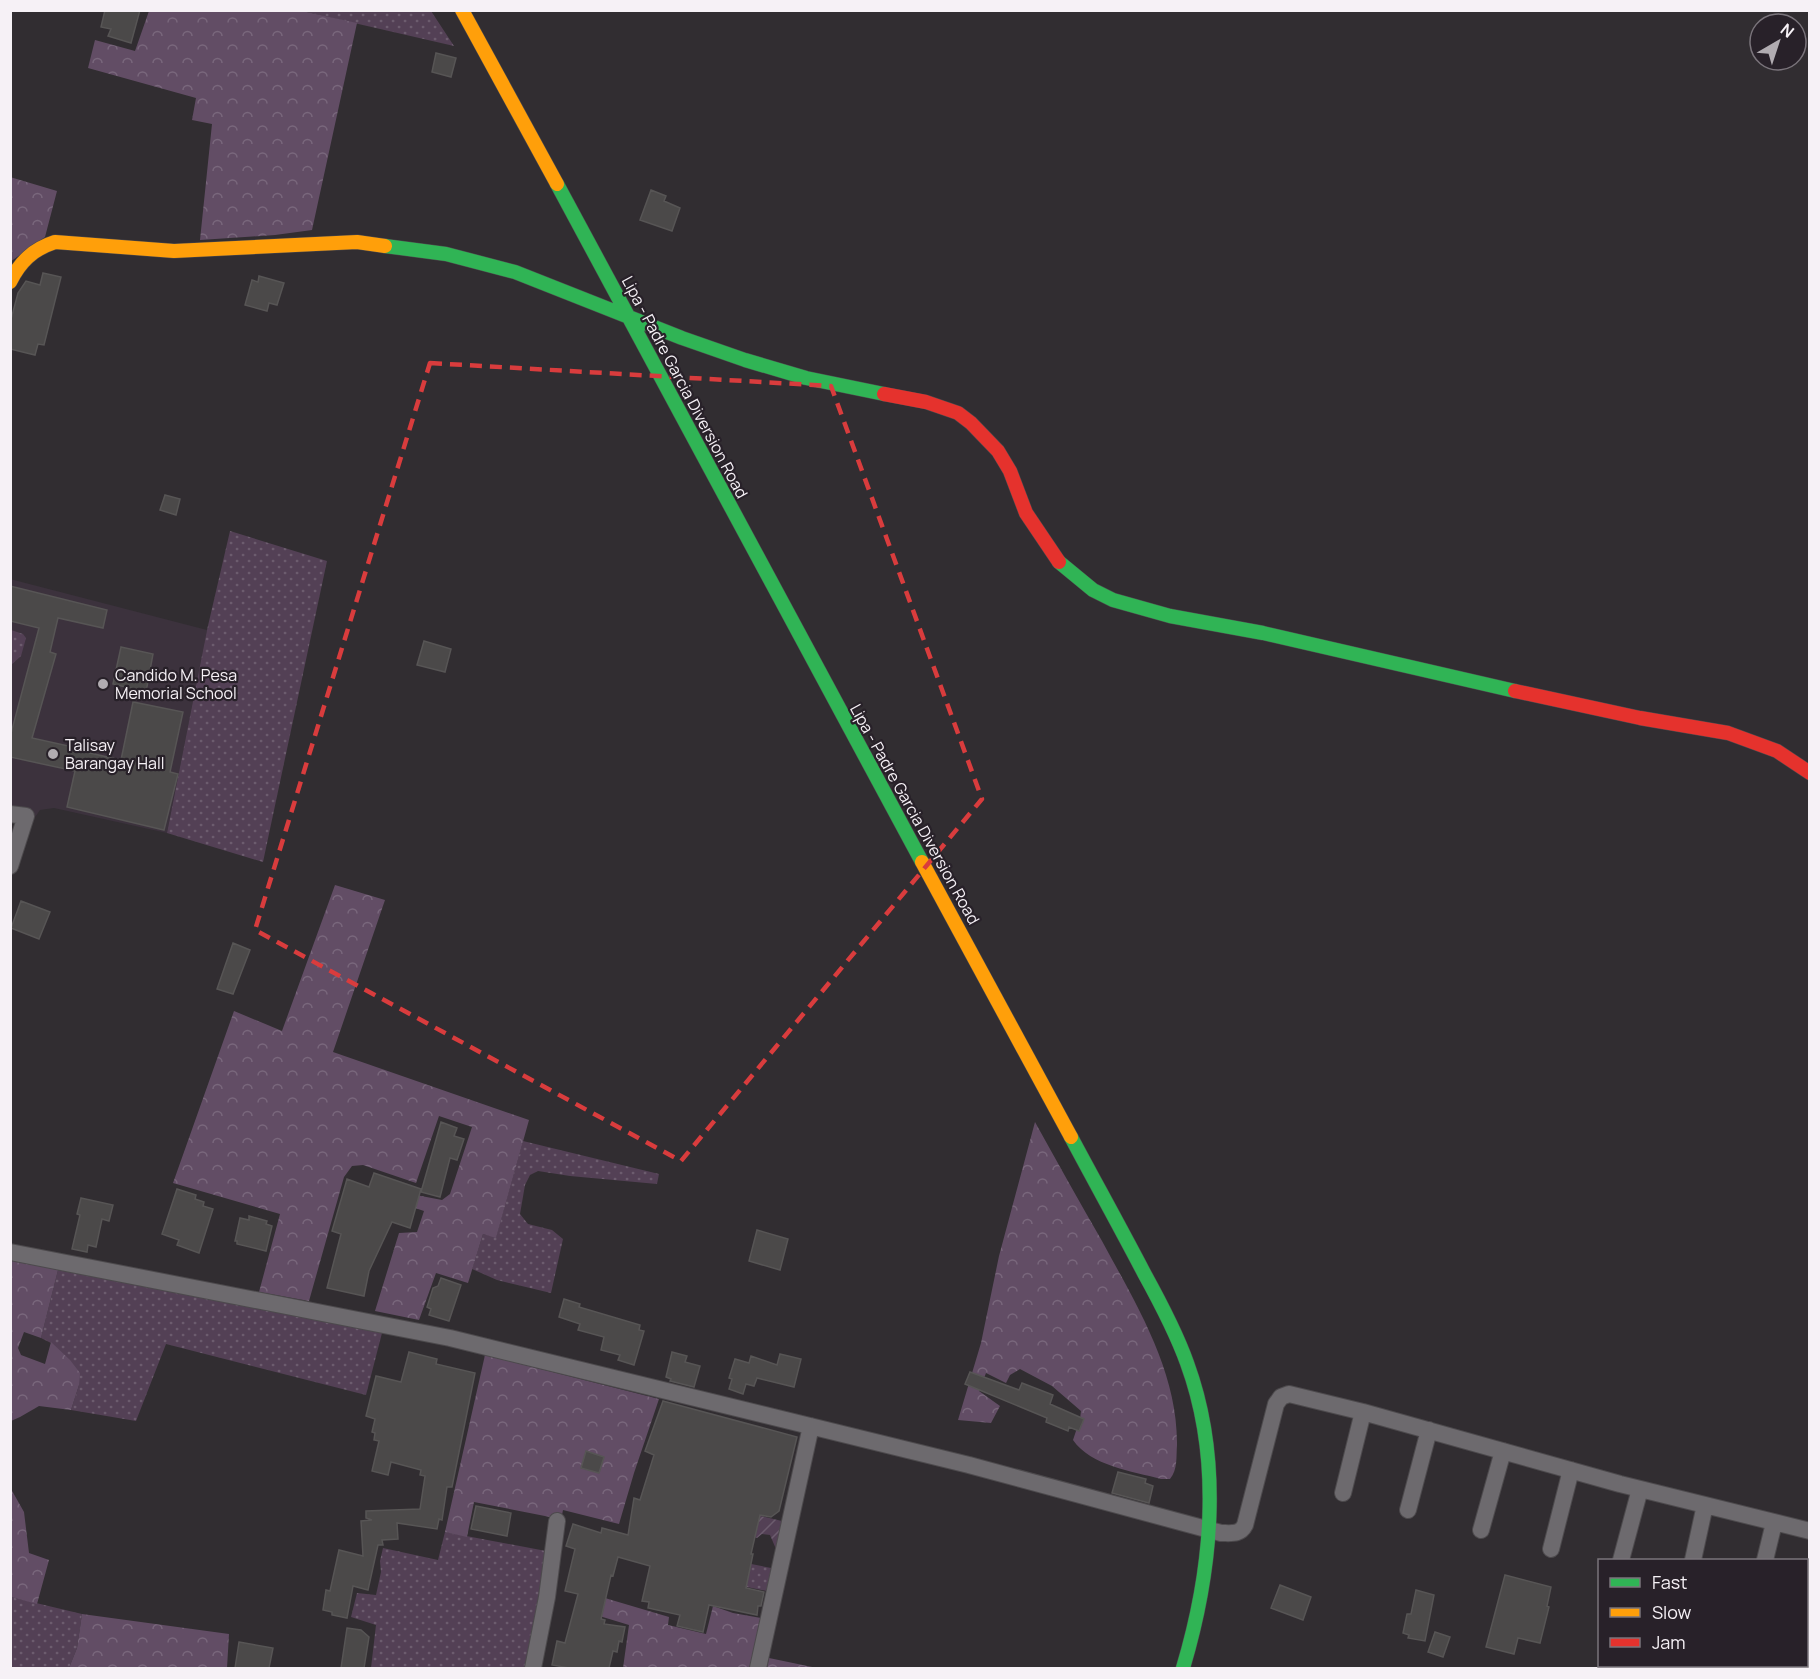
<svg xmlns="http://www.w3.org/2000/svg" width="1820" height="1679" viewBox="0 0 1820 1679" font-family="Manrope,sans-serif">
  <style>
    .built { fill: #3c323d }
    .grass { fill: url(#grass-dots) }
    .forest { fill: url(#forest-crowns) }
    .garden { fill: url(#garden-furrows) }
    .building { fill: #4b4949; stroke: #575555; stroke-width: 1.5 }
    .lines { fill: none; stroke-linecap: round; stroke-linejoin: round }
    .street-casing { stroke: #4d4a4d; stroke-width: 18 }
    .fast-casing { stroke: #4d4a4d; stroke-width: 15 }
    .slow-casing { stroke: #4d4a4d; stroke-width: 15 }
    .jam-casing { stroke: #4d4a4d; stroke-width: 15 }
    .street { stroke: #6d6a6e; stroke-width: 16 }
    .fast { stroke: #30b455; stroke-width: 14 }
    .slow { stroke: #ff9f0a; stroke-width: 14 }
    .jam { stroke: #e5322d; stroke-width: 14 }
    .marked { fill: none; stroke: #d93c3d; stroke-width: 4.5; stroke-dasharray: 12 8; stroke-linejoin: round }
    .poi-dot { fill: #b1acb1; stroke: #282129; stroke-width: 2 }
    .labels { text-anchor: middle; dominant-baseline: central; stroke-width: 4.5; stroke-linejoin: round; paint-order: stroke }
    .street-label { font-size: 16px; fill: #f6f1f6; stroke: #282129 }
    .poi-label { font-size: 16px; fill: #f6f1f6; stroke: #282129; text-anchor: start }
  </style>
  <defs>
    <pattern id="grass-dots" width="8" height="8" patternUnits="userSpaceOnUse" patternTransform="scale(1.5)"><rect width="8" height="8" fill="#534055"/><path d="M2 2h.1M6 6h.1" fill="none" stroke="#6c5c6e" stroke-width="1.8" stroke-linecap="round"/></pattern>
    <pattern id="forest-crowns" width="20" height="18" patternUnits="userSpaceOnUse" patternTransform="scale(1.5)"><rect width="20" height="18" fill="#624d65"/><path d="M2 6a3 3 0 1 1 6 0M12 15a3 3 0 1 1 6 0" fill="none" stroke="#79677c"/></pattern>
    <pattern id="garden-furrows" width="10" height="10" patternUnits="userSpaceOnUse" patternTransform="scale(1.5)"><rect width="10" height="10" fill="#534055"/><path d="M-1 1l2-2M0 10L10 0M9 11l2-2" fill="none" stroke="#6c5c6e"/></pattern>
  </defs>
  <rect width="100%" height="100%" fill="#312d31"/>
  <!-- built -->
  <path class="built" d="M 10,579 L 207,630 L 167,833 L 54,808 L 40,810 L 33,820 L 11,813 Z"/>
  <!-- grass -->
  <path class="grass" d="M 302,11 L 431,11 L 454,46 Z
    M 230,531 L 327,561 L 263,862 L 167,833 L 207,630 Z
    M 11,630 L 23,634 L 26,638 L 21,656 L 11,665 Z
    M 523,1141 L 659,1174 L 657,1184 L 570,1176 L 538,1171 L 530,1175 L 525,1185 L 520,1214 L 528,1224 L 552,1230 L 563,1239 L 551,1293 L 497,1280 L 472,1269 L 483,1234 L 496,1237 Z
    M 58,1270 L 382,1333 L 366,1395 L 166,1344 L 136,1421 L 71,1410 L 79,1385 L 51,1343 L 41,1338 Z
    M 445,1532 L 546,1551 L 527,1668 L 371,1668 L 376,1625 L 351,1617 L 357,1593 L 376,1595 L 381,1572 L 380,1561 L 383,1548 L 438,1560 Z
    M 736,1561 L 771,1568 L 767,1591 L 732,1584 Z
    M 11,1597 L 82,1614 L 77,1648 L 69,1668 L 11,1668 Z"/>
  <!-- forest -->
  <path class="forest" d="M 149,11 L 302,11 L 357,23 L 312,230 L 275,235 L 200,240 L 212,124 L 192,120 L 196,98 L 88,68 L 95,40 L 135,51 Z
    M 10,177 L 57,191 L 45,237 L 10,262 Z
    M 335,885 L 385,900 L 333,1052 L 529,1120 L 496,1238 L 483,1234 L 468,1283 L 436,1273 L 419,1320 L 375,1311 L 399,1233 L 417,1232 L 424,1211 L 412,1207 L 416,1195 L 442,1200 L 450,1194 L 472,1127 L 439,1116 L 416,1183 L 363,1165 L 352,1166 L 344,1177 L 309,1301 L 259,1292 L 280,1214 L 173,1183 L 234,1011 L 282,1031 Z
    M 1035,1122 C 1057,1162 1079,1201 1102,1241 C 1136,1304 1178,1371 1177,1445 C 1176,1457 1178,1469 1170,1479 L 1161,1479 C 1132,1471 1091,1466 1073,1440 L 1080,1419 L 1081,1411 L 1052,1386 L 1020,1369 L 1010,1375 L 1006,1383 L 986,1373 L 979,1391 L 1000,1406 L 991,1423 L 958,1420 L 981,1343 L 999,1256 Z
    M 10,1260 L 58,1270 L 41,1338 L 24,1332 L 18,1348 L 21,1355 L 45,1364 L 51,1342 L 70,1360 L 80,1373 L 79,1385 L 71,1410 L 39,1406 L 20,1417 L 11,1421 Z
    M 485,1355 L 659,1399 L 634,1473 L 619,1524 L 563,1510 L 562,1515 L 550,1517 L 474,1502 L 467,1537 L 445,1532 Z
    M 11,1489 L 24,1512 L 29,1553 L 49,1560 L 37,1604 L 11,1597 Z
    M 588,1593 L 669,1617 L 668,1625 L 706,1634 L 713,1606 L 733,1613 L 761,1618 L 750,1668 L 623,1668 L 629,1625 L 583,1611 Z
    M 82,1614 L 229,1634 L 227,1668 L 69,1668 L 77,1648 Z
    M 769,1658 L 817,1668 L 767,1668 Z"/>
  <!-- garden -->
  <path class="garden" d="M 748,1513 L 782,1521 L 776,1549 L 770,1535 L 762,1534 L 757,1538 L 743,1535 Z"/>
  <!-- building -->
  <path class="building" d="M 105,10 L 140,10 L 131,43 L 108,36 L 111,29 L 101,27 Z
    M 436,53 L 456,58 L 451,77 L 432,72 Z
    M 651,190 L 666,196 L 664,201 L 680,208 L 672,231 L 640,220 Z
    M 43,273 L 61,277 L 44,345 L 38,344 L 35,355 L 10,349 L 10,323 L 18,293 L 26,281 L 40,285 Z
    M 259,276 L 284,283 L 277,305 L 269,303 L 267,311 L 245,305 L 252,280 L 258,282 Z
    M 165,495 L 180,499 L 176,515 L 160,510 Z
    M 10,586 L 107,610 L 103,628 L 58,618 L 50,652 L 56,654 L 32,738 L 73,747 L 72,749 L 121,760 L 133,702 L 183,712 L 170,772 L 178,774 L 164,830 L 67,807 L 75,771 L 10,757 L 10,737 L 39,628 L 10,621 Z
    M 424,641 L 451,649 L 445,672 L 417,665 Z
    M 121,647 L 153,654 L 146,692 L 113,684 Z
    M 21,901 L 50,912 L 39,939 L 11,928 Z
    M 233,943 L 250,950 L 233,994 L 217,989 Z
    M 441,1122 L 457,1128 L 454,1136 L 464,1139 L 457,1160 L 450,1158 L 440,1197 L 421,1192 Z
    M 374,1173 L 421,1189 L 410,1228 L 392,1222 L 369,1271 L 364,1296 L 327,1288 L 341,1234 L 332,1231 L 347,1179 L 369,1187 Z
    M 177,1189 L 196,1195 L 195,1199 L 204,1202 L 203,1206 L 213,1209 L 199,1253 L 177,1245 L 179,1240 L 162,1234 Z
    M 81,1198 L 113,1205 L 109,1221 L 102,1219 L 96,1247 L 88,1245 L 87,1252 L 72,1249 L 80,1215 L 77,1214 Z
    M 249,1216 L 267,1221 L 266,1224 L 272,1226 L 266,1251 L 237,1244 L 237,1241 L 235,1241 L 240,1218 L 249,1220 Z
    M 757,1230 L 788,1239 L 780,1270 L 749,1261 Z
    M 441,1278 L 461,1285 L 449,1321 L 429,1315 L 431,1309 L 427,1307 L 433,1288 L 438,1286 Z
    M 564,1299 L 580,1304 L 579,1307 L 640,1325 L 639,1330 L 644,1331 L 634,1365 L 618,1360 L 620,1355 L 601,1350 L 604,1337 L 578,1330 L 580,1324 L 559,1317 Z
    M 409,1352 L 437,1359 L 436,1364 L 475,1373 L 452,1487 L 447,1487 L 442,1520 L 439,1519 L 437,1529 L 397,1523 L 398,1539 L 382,1540 L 383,1545 L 378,1545 L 368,1590 L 353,1586 L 347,1618 L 332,1615 L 332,1612 L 323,1610 L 326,1590 L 330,1591 L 339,1550 L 363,1556 L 361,1521 L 372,1520 L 366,1518 L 366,1511 L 420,1509 L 425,1476 L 420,1475 L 421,1470 L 391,1462 L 388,1475 L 372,1471 L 379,1441 L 374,1440 L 375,1433 L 372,1432 L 375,1419 L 366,1416 L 376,1376 L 401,1382 Z
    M 672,1352 L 687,1356 L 685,1362 L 700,1366 L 694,1387 L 670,1381 L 671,1379 L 666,1377 Z
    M 780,1354 L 801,1359 L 794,1387 L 757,1378 L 754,1386 L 746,1384 L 743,1394 L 729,1389 L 732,1379 L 729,1378 L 735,1359 L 749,1363 L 751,1356 L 777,1365 Z
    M 970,1372 L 1019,1390 L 1022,1383 L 1053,1395 L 1050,1404 L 1084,1419 L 1079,1431 L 1069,1427 L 1068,1431 L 1046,1422 L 1047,1418 L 965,1384 Z
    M 663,1401 L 797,1437 L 779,1511 L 771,1517 L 760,1515 L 751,1554 L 753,1554 L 746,1588 L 764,1592 L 761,1606 L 758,1606 L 757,1615 L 709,1605 L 703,1632 L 677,1626 L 680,1615 L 648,1608 L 649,1602 L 642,1601 L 650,1566 L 618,1557 L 613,1576 L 611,1575 L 601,1619 L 605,1620 L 604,1624 L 625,1627 L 622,1642 L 619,1641 L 617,1652 L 613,1651 L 609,1668 L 569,1668 L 552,1665 L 557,1641 L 565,1643 L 578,1594 L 565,1591 L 575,1549 L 566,1546 L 573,1524 L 601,1533 L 602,1528 L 628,1535 L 634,1498 L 640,1500 L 654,1455 L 645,1451 Z
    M 586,1451 L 604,1457 L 599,1473 L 581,1468 Z
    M 1118,1472 L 1146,1479 L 1145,1483 L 1153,1486 L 1149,1503 L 1112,1493 Z
    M 476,1506 L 511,1513 L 507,1536 L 471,1529 Z
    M 1505,1575 L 1551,1587 L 1547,1606 L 1549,1607 L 1540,1643 L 1518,1638 L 1514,1654 L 1486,1647 Z
    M 1280,1585 L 1311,1597 L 1303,1620 L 1271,1608 Z
    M 1416,1590 L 1434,1595 L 1425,1641 L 1408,1638 L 1409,1635 L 1403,1633 L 1407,1614 L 1411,1614 Z
    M 347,1628 L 361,1630 L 369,1637 L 364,1668 L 341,1668 Z
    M 1435,1632 L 1450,1637 L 1443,1657 L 1428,1652 Z
    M 239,1642 L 273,1648 L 269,1668 L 235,1668 Z"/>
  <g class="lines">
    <defs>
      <path id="street" d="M 10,814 L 26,816 L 10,866
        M 10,1252 L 450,1338 L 969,1465 L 1221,1533 C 1231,1533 1240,1535 1245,1525 L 1276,1404 L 1281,1397 L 1289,1394 L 1363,1412 L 1620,1484 L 1810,1531
        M 1343,1493 L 1363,1412
        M 1408,1510 L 1429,1430
        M 1481,1530 L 1503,1451
        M 1551,1549 L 1571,1470
        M 1621,1560 L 1640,1489
        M 1693,1560 L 1705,1505
        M 1765,1560 L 1774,1523
        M 533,1668 L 547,1597 L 557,1521
        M 758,1668 L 811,1426"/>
      <path id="fast" d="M 557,184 L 922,862
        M 385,246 L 446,254 L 515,272 L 682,338 L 745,360 L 806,378 L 884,394
        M 1059,562 L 1093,590 L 1113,600 L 1170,616 L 1263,633 L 1515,691
        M 1071,1137 C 1095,1182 1120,1227 1144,1273 C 1160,1302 1176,1332 1187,1363 C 1223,1461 1212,1571 1183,1668"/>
      <path id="slow" d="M 462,10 L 557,184
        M 10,282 C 20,262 33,249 55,242 L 174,251 L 357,242 L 385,246
        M 922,862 L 1071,1137"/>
      <path id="jam" d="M 884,394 L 926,402 L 958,413 L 971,423 L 998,451 L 1010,471 L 1026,513 L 1059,562
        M 1515,691 L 1640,718 L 1728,733 L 1777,751 L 1810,773"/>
    </defs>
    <!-- street casing -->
    <use href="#street" class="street-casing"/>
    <!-- fast casing -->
    <use href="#fast" class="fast-casing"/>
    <!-- slow casing -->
    <use href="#slow" class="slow-casing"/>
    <!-- jam casing -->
    <use href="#jam" class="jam-casing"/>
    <!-- street -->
    <use href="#street" class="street"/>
    <!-- fast -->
    <use href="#fast" class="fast"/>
    <!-- slow -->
    <use href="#slow" class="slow"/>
    <!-- jam -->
    <use href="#jam" class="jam"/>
  </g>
  <!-- marked area -->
  <path class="marked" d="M 430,363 L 831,386 L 982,799 L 681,1161 L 255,930 Z"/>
  <!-- markers -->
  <g class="poi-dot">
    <circle cx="103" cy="684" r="6"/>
    <circle cx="53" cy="754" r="6"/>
  </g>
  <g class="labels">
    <!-- street labels -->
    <g class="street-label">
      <text transform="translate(685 387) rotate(62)">Lipa - Padre Garcia Diversion Road</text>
      <text transform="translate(915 814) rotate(61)">Lipa - Padre Garcia Diversion Road</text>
    </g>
    <!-- poi labels -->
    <g class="poi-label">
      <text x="115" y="675">Candido M. Pesa<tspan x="115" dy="18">Memorial School</tspan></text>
      <text x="65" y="745">Talisay<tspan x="65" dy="18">Barangay Hall</tspan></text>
    </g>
  </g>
  <!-- border -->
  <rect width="1820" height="1679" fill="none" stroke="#f6f1f6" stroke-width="24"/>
  <!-- legend -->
  <rect x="1598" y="1559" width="210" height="108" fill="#282129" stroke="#7a747b" stroke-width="1.5"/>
  <rect x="1610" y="1578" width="30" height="9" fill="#30b455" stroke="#7a747b" stroke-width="1.5"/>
  <text x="1652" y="1589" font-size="18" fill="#f6f1f6">Fast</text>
  <rect x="1610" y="1608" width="30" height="9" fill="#ff9f0a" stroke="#7a747b" stroke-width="1.5"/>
  <text x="1652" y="1619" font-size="18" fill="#f6f1f6">Slow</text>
  <rect x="1610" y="1638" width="30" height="9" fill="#e5322d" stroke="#7a747b" stroke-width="1.5"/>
  <text x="1652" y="1649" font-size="18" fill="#f6f1f6">Jam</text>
  <!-- north arrow -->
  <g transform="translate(1778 42) rotate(39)"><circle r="28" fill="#282129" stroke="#7a747b" stroke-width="1.5"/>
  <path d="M0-4.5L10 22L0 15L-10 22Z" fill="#b1acb1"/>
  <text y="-9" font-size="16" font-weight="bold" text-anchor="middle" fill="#f6f1f6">N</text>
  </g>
</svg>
